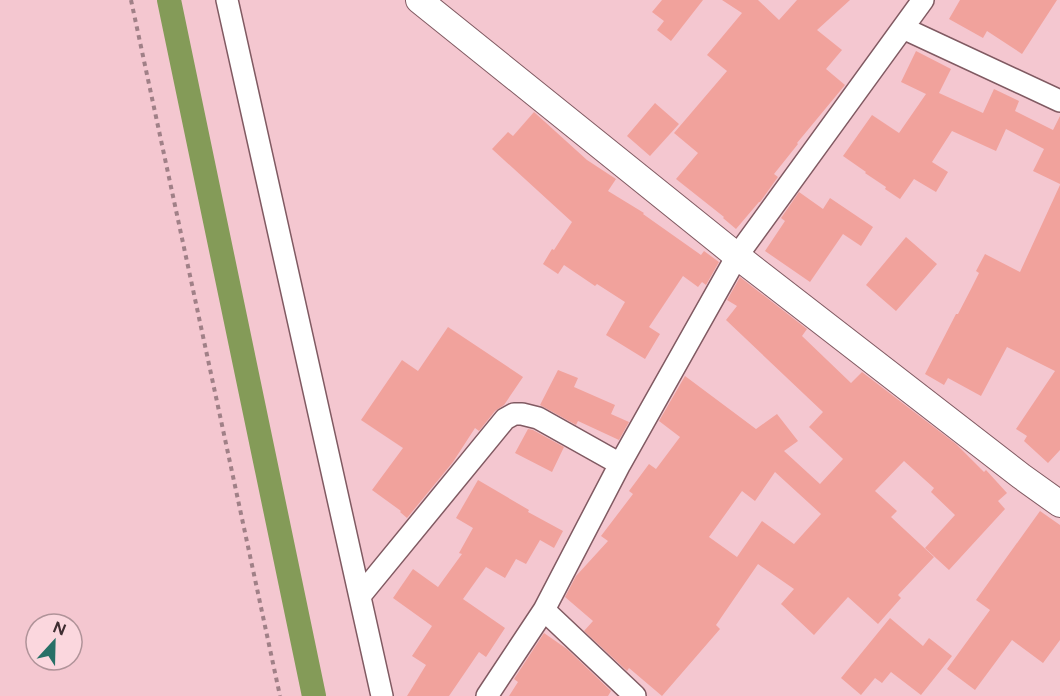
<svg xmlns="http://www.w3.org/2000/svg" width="1060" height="696" viewBox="0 0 1060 696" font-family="Figtree,sans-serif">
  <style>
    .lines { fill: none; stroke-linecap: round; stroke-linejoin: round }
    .canal { stroke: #849b58; stroke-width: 24 }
    .building { fill: #f1a29c; fill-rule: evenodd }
    .minor-casing { stroke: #805a62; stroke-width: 24 }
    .tertiary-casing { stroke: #805a62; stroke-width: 28 }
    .path { stroke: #a08087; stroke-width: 4; stroke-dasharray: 4.5 4.5; stroke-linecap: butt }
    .minor { stroke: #fff; stroke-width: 21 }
    .tertiary { stroke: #fff; stroke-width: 26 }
  </style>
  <rect width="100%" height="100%" fill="#f4c7d0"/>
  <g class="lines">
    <!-- canal -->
    <path class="canal" d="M 169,0 L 314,696"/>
  </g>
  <!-- building -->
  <path class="building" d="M 662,0 L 703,0 L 671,41 L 657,30 L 664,21 L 652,12 Z
    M 722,0 L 758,0 L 779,20 L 797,0 L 850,0 L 817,30 L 842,50 L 826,69 L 845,85 L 797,143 L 798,144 L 774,174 L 778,177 L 760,202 L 759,202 L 736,229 L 723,218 L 724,217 L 676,179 L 698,153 L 674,133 L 727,71 L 707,55 L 742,13 Z
    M 960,0 L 1057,0 L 1022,54 L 987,31 L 983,38 L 949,19 Z
    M 916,51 L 951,69 L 939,93 L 983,113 L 994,89 L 1019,101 L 1015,111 L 1053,130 L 1060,116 L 1060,184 L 1033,171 L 1044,149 L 1006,129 L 996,151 L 952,131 L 932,162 L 948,172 L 936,192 L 914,179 L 900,199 L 885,189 L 886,187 L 865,173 L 866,172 L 843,156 L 872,115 L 899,133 L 926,94 L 901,82 Z
    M 655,103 L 679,124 L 650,156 L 627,136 Z
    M 534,112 L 587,160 L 616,179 L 608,191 L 644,213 L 643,214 L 701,255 L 704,251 L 719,262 L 706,285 L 702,282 L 698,287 L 683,276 L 649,327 L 660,334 L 645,359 L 606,335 L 625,302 L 597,284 L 595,286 L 564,265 L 558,274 L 543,264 L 552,249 L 554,250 L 572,222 L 492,149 L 508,132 L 513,136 Z
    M 1060,185 L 1060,450 L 1048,463 L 1024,441 L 1027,436 L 1016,429 L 1055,371 L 1007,347 L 981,396 L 948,378 L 944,385 L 925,374 L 956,314 L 958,314 L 971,289 L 979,273 L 976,271 L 985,254 L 1020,272 Z
    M 799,192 L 823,209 L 830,198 L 873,227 L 861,246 L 843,234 L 810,282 L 765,251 L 785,221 L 781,218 Z
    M 906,237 L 937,264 L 896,311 L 866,285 Z
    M 740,277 L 807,329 L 802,336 L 851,383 L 862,372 L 956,444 L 984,472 L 986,470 L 1007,493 L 998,501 L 1005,509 L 949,570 L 925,548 L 955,515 L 931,492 L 934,488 L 904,461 L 875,491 L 897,511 L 891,517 L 934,557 L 898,595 L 901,598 L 878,624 L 848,597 L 814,635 L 781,604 L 794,589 L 758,564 L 716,625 L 720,629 L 662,696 L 629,668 L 627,671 L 584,631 L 593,621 L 565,597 L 576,576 L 608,541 L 601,536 L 633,494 L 629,491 L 649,464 L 656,469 L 680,437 L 659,421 L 685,376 L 756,429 L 777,414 L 798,441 L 784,451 L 820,484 L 843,459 L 809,427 L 823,412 L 726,320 L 737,306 L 727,300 ZM 775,472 L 821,514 L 794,544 L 762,521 L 737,557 L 709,537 L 742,491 L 755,501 Z
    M 448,327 L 523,377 L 504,405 L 495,411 L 479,431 L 475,428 L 453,462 L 407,518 L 400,512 L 401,511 L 372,490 L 403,448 L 361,420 L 402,360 L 418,371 Z
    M 558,370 L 578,378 L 574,387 L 615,405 L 611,414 L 629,422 L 619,440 L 578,421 L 576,425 L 540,405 Z
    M 528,429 L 533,430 L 564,447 L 552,472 L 515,453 Z
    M 478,480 L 529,510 L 528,512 L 563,531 L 554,548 L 540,540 L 526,564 L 516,559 L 505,578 L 486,567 L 463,599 L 505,628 L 486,657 L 479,652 L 449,696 L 407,696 L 426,665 L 412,656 L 432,626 L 393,598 L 413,569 L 438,587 L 462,554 L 459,553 L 473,528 L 456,518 Z
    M 1040,511 L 1060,525 L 1060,640 L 1043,663 L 1012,640 L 975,690 L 947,669 L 990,610 L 976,600 Z
    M 890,618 L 923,646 L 929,638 L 952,656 L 921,695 L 891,672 L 882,683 L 875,678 L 861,695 L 841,678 Z
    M 544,633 L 567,649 L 611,691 L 608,696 L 509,696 L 518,682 L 514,679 Z"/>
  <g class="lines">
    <defs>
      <path id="minor" d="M 227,0 L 382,696
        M 903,28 L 1060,101
        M 360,596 L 505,419 L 514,414 L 522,414 L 538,418 L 620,464
        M 544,610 L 635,696
        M 487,696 L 544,610 L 620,464 L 737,256 L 923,0"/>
      <path id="tertiary" d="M 419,0 L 737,256 L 1021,476 L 1060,504"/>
    </defs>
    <!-- minor casing -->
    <use href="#minor" class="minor-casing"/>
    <!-- tertiary casing -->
    <use href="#tertiary" class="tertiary-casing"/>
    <!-- path -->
    <path class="path" d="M 131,0 L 280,696"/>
    <!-- minor -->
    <use href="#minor" class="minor"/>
    <!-- tertiary -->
    <use href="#tertiary" class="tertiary"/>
  </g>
  <!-- north arrow -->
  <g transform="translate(54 642) rotate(22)"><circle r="28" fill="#fbd7de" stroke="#b09399" stroke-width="1.5"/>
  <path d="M0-4.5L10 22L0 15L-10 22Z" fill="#287067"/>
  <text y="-9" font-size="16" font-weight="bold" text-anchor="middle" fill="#3f2e32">N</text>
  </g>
</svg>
